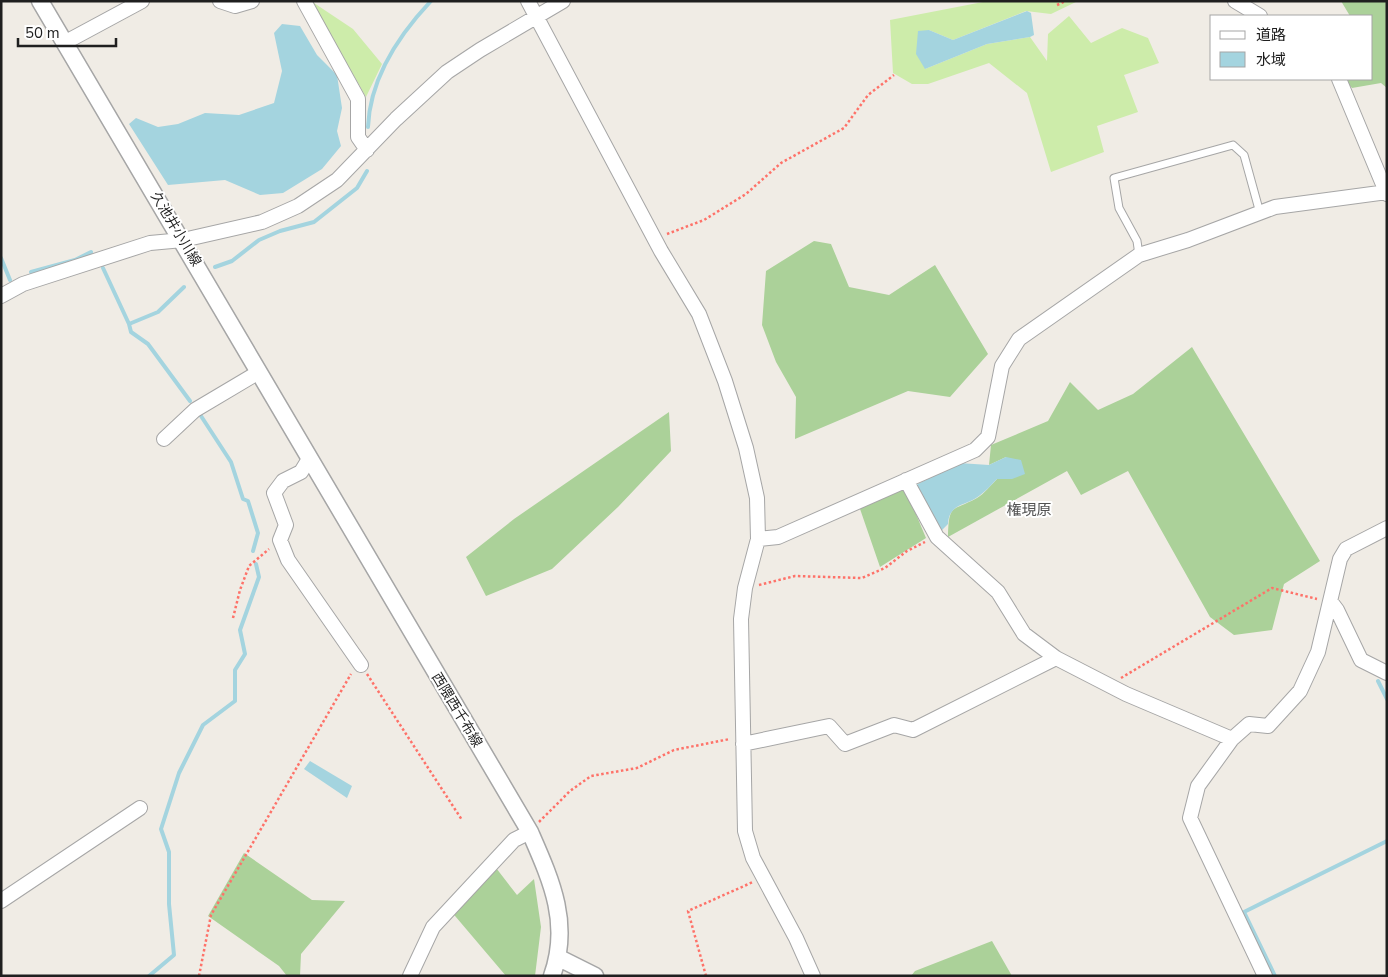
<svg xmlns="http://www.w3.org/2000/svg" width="1388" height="977" viewBox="0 0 1388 977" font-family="'Nunito Sans','Noto Sans JP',sans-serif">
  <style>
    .grass { fill: #cdecaa }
    .forest { fill: #abd199 }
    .water { fill: #a4d4df }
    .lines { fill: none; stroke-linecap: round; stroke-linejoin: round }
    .stream { stroke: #a4d4df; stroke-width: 4 }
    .service-casing { stroke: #a6a6a6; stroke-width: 9 }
    .minor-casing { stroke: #a6a6a6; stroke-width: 16 }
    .tertiary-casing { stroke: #a6a6a6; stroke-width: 19 }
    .path { stroke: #fe7269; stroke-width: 2.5; stroke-dasharray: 2.5 2.5; stroke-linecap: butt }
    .service { stroke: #fff; stroke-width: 7 }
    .minor { stroke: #fff; stroke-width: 14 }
    .tertiary { stroke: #fff; stroke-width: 16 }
    .labels { text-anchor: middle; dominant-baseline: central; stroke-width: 4; stroke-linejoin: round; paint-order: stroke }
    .street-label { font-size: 14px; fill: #1f1f1f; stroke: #fff }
    .neighbourhood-label { font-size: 15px; fill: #525252; stroke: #fff }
  </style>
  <rect width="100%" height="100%" fill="#f0ece5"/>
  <!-- grass -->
  <path class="grass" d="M 311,1 L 353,29 L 382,64 L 366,97 Z
    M 988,1 L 1078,1 L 1051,14 L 1026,11 L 953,40 L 929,30 L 925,69 L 987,44 L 1030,37 L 1047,61 L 1048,34 L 1069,16 L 1091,43 L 1122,28 L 1148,38 L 1159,63 L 1124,75 L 1138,112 L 1097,126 L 1104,152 L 1051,172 L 1027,93 L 989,63 L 928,84 L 912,84 L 893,73 L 890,20 Z"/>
  <!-- forest -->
  <path class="forest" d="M 1341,1 L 1387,1 L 1387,88 L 1381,83 L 1352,88 L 1344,79 L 1372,79 L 1372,16 L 1350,16 Z
    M 814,241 L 831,244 L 849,287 L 889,295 L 935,265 L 988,354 L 950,397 L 908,391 L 795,439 L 796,397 L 776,362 L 762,325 L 766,271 Z
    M 1192,347 L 1320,561 L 1284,584 L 1272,630 L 1234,635 L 1210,617 L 1128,471 L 1081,495 L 1067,471 L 948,537 C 949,502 952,512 977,498 C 984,494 991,485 997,479 L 1012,479 L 1006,457 L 989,465 L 991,445 L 1048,421 L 1070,382 L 1098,410 L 1133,394 Z
    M 669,412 L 671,451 L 618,507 L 552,569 L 486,596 L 466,557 L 514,519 Z
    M 905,488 L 926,538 L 880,567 L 859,506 Z
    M 244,853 L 312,900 L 345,901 L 301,954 L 300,976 L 287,976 L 279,966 L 208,916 Z
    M 493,864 L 517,895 L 534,879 L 541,927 L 535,976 L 506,976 L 450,910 Z
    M 992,941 L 1012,976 L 911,976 L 915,971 Z"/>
  <!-- water -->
  <path class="water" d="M 1027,11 L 1031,13 L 1034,35 L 1030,37 L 987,44 L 925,69 L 916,54 L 918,31 L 929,30 L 953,40 Z
    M 282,24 L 300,26 L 317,55 L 337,75 L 342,108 L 337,131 L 341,146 L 322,169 L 283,193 L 260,195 L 225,180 L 168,185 L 129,124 L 136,118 L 158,127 L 178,124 L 205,113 L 239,115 L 274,103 L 282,71 L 274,33 Z
    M 1006,457 L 1021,460 L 1025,474 L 1012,479 L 997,479 C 991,485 986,491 979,496 C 966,506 949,503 948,524 L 942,530 L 930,514 L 916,485 L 959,463 L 989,465 Z
    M 310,761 L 352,786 L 347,798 L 304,769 Z"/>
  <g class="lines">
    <!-- stream -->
    <path class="stream" d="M 368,127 C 370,78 398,36 431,1
      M 1,258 L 10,280
      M 215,267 L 232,261 L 259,240 L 280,231 L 314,222 L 357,188 L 367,171
      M 103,268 L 129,324 L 158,312 L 184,287
      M 31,272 L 75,260 L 91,252
      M 129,324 L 131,332 L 148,344 L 190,401
      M 201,416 L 231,462 L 243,499 L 248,501 L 258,533 L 253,551
      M 1378,681 L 1387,699
      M 149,976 L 174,955 L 169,904 L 169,852 L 161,829 L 179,773 L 203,725 L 235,701 L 235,670 L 245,654 L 240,630 L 259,577 L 256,564
      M 1275,976 L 1244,912 L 1387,841"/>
    <defs>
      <path id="service" d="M 1139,255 L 1137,241 L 1119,208 L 1114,178 L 1233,145 L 1244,155 L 1260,213"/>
      <path id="minor" d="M 220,1 L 235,6 L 252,1
        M 304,1 L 358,99 L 358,137 L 367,150
        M 528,1 L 661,251 L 699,314 L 725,381 L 746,448 L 757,498 L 758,539 L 745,588 L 741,619 L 745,831 L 753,858 L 796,938 L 813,976
        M 1235,1 L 1260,16
        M 64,43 L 142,1
        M 1339,79 L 1387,194
        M 1,296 L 23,284 L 150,243 L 183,240 L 262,222 L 298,206 L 337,180 L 396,119 L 447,72 L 480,50 L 563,1
        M 164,439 L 195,410 L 259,372
        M 309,459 L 301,472 L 283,481 L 274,493 L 286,525 L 280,540 L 288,560 L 361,665
        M 906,480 L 937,537 L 998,592 L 1024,634 L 1056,658 L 1126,694 L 1232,739
        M 758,539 L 778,537 L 975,450 L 988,437 L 1002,366 L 1019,339 L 1139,255 L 1188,240 L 1275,207 L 1387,192
        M 1331,602 L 1337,610 L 1361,660 L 1387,673
        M 743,744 L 829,726 L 845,744 L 894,725 L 913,730 L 1056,658
        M 1,901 L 140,808
        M 410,976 L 433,927 L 514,840 L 530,832
        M 1265,976 L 1190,818 L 1198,786 L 1232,739 L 1249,724 L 1268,726 L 1300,691 L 1318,652 L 1340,559 L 1346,549 L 1387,528"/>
      <path id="tertiary" d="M 40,1 L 530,832 C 551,880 571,923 552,976
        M 559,958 L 595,976"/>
    </defs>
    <!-- service casing -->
    <use href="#service" class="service-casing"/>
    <!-- minor casing -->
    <use href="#minor" class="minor-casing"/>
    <!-- tertiary casing -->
    <use href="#tertiary" class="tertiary-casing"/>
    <!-- path -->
    <path class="path" d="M 1057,5 L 1066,1
      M 667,234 L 704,220 L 746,194 L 781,163 L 844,128 L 868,95 L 894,75
      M 759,585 L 795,576 L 862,578 L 885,568 L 907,551 L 925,542
      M 233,618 L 240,590 L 249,566 L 269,549
      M 367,674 L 462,820
      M 1121,678 L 1272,588 L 1317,599
      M 539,822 L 570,791 L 591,776 L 637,768 L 674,750 L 730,739
      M 199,976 L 211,915 L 351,674
      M 706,976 L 688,911 L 753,882"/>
    <!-- service -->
    <use href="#service" class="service"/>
    <!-- minor -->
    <use href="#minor" class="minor"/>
    <!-- tertiary -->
    <use href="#tertiary" class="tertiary"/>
  </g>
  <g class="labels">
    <!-- street labels -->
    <g class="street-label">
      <text transform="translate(176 229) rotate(59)">久池井小川線</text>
      <text transform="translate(457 710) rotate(59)">西隈西千布線</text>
    </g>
    <!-- neighbourhood labels -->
    <g class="neighbourhood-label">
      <text x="1029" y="510">権現原</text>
    </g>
  </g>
  <!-- border -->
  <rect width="1388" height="977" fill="none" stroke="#1f1f1f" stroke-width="5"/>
  <!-- legend -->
  <rect x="1210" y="15" width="162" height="65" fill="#ffffff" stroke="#a5a5a5"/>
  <rect x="1220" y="31" width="25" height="8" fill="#ffffff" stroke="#a5a5a5"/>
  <text x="1256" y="40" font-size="15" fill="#1f1f1f">道路</text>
  <rect x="1220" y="52" width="25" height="15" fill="#a4d4df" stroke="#a5a5a5"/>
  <text x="1256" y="65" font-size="15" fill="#1f1f1f">水域</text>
  <!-- scale -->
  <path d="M18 38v8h98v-8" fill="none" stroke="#1f1f1f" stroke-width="2.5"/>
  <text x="25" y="38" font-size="15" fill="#1f1f1f" stroke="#ffffff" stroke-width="4" paint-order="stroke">50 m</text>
</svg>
